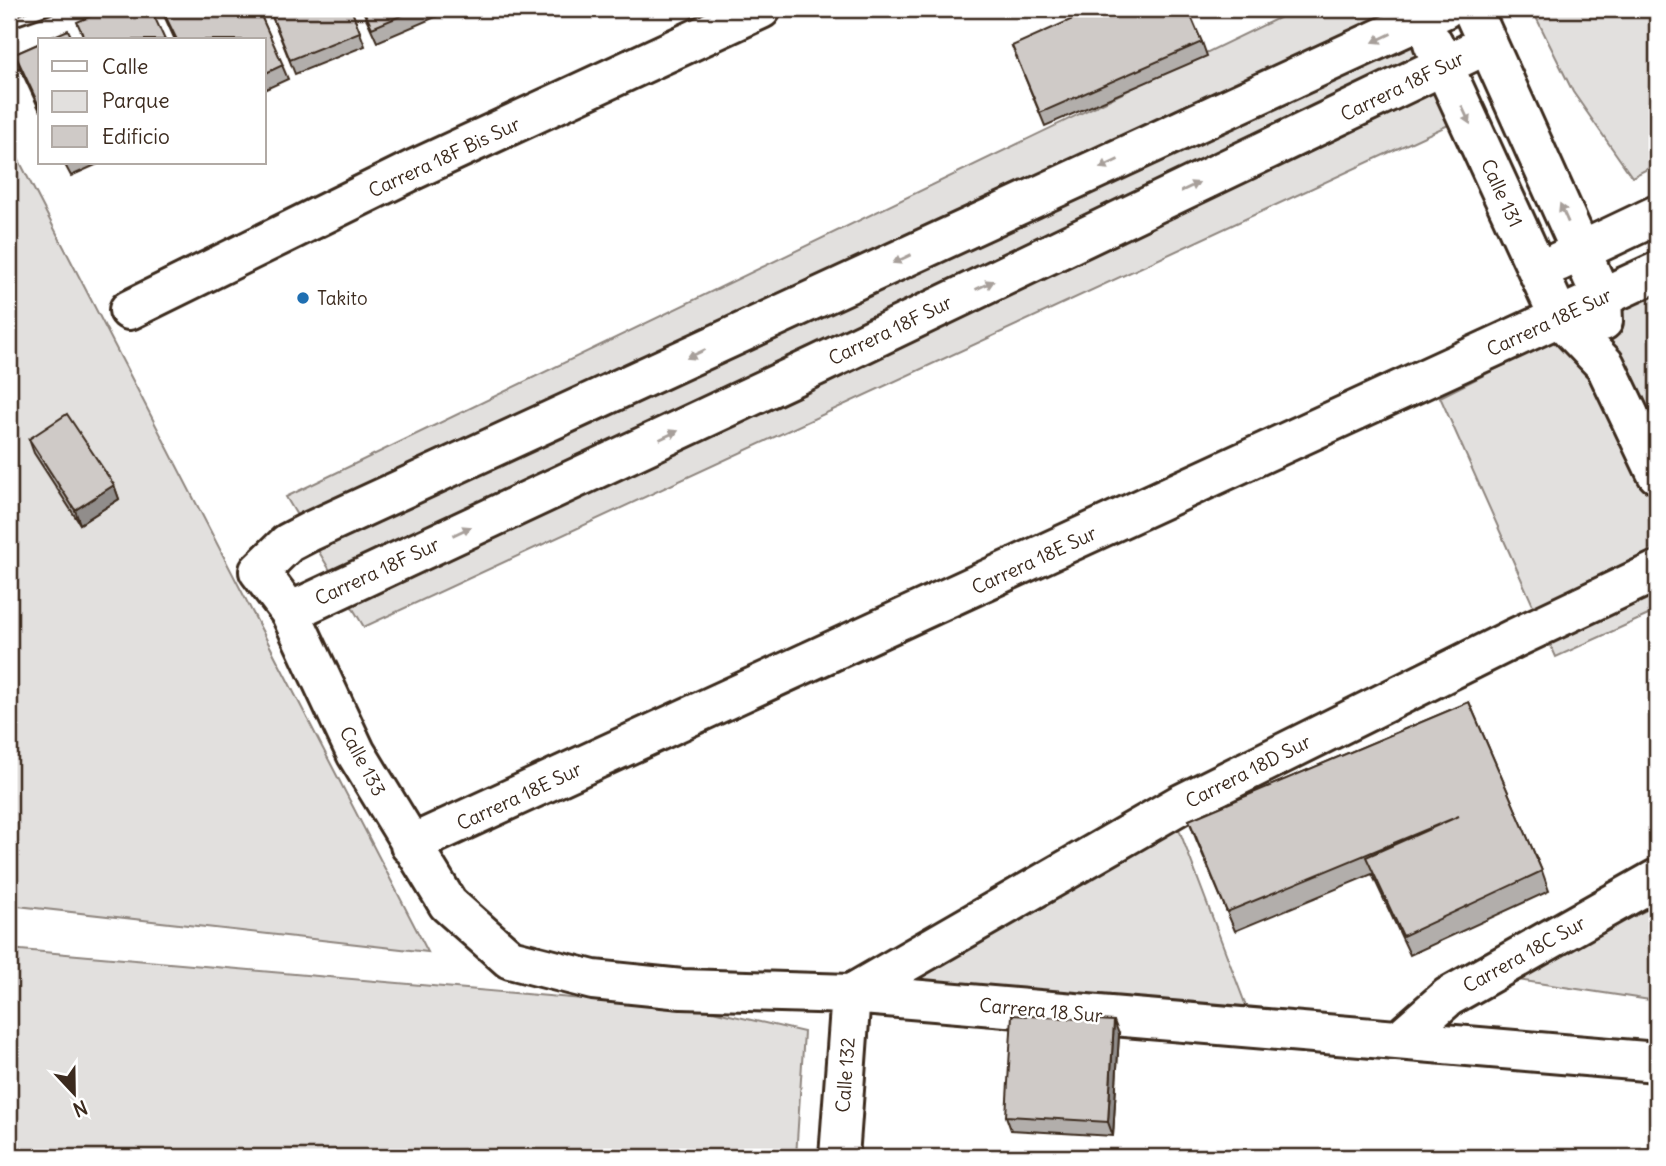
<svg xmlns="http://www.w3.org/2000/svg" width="1666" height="1166" viewBox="0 0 1666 1166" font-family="Delius,sans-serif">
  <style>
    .green { fill: #e2e0de; stroke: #8e857e; stroke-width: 2 }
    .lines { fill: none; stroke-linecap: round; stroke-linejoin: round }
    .street-casing { stroke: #3b2a1e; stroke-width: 44 }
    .street { stroke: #fff; stroke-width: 38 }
    .wall { fill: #b2aeab; stroke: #3b2a1e; stroke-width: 2 }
    .shaded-wall { fill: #918d8b; stroke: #3b2a1e; stroke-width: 2 }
    .building { fill: #cfcac7; stroke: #3b2a1e; stroke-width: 2 }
    .oneway { fill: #a79f9a }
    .poi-dot { fill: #1f6fb2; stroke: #fff; stroke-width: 2.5 }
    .labels { text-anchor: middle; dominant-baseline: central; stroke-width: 5; stroke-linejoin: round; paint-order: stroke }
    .street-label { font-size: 19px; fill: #3b2a1e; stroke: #fff }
    .poi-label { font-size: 19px; fill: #3b2a1e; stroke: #fff; text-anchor: start }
  </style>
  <rect width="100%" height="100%" fill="#fff"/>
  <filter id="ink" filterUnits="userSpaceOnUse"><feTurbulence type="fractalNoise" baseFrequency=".0143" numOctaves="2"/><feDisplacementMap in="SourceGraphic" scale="14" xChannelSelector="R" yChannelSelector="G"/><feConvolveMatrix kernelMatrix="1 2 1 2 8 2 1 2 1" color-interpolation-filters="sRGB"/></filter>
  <g filter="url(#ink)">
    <!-- green -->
    <path class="green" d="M 1297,9 L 1423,9 L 1470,115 L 364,627 L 286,497 Z
      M 1532,9 L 1657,9 L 1657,164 L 1632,177 L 1573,92 Z
      M 9,141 L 428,952 L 9,905 Z
      M 1657,288 L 1657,611 L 1556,657 L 1440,397 Z
      M 1177,824 L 1252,1022 L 888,991 Z
      M 1657,905 L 1657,1001 L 1505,978 Z
      M 9,949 L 708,1010 L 804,1032 L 796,1157 L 9,1157 Z"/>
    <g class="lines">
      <defs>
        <path id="street" d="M 1444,9 L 311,531 L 288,543 L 259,571 L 290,612 L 356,753 L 448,904 L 510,959 L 593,980 L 682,989 L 851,994 L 1657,1062
          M 1472,9 L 1602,298 L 1603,321
          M 1433,43 L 1559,317 L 1605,365 L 1657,474
          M 9,50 L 58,33 L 110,9
          M 1558,262 L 1657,215
          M 129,310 L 413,170 L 761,9
          M 290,612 L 820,364 L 1488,44
          M 410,845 L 1657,272
          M 851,994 L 1181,804 L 1515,638 L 1657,571
          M 1399,1040 L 1448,997 L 1657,879
          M 839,1157 L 851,994"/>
      </defs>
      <!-- street casing -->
      <use href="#street" class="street-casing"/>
      <!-- street -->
      <use href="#street" class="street"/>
    </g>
    <!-- wall -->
    <path class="wall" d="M 9,9 L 32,9 L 9,20 Z
      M 161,9 L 258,9 L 288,79 L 264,90 L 264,40 L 175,40 Z
      M 269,9 L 351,9 L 365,46 L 295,74 Z
      M 362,9 L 444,9 L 445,13 L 377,42 Z
      M 1202,42 L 1207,56 L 1045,126 L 1012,46 Z
      M 40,43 L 40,111 L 20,68 L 15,54 Z
      M 64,163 L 100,163 L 71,176 Z
      M 29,439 L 114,485 L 119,499 L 80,524 L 34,453 Z
      M 1469,702 L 1542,871 L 1549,891 L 1410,955 L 1372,874 L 1235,931 L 1196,839 L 1189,820 Z
      M 1119,1034 L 1113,1136 L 1011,1130 L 1006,1116 Z"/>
    <!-- shaded-wall -->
    <path class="shaded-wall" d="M 114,485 L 119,499 L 80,524 L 75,510 Z
      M 1114,1021 L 1119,1034 L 1113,1136 L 1108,1122 Z"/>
    <!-- building -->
    <path class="building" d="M 107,9 L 151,9 L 165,40 L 85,40 L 77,22 Z
      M 162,9 L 258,9 L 283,65 L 264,74 L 264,40 L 177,40 Z
      M 269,9 L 351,9 L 360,32 L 290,60 Z
      M 363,9 L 417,9 L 372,28 Z
      M 1095,9 L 1188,9 L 1202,42 L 1040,113 L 1012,46 Z
      M 68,30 L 73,40 L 45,40 Z
      M 40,43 L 40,108 L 15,54 Z
      M 67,414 L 114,485 L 75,510 L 29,439 Z
      M 1469,702 L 1542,871 L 1403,936 L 1366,857 L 1459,816 L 1227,912 L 1189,820 Z
      M 1012,1015 L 1114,1021 L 1108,1122 L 1006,1116 Z"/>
    <!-- one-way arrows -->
    <defs><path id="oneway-solid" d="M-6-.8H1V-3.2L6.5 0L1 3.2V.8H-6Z" transform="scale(1.75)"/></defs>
    <g class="oneway">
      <use href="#oneway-solid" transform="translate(1382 38) rotate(155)"/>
      <use href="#oneway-solid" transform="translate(1466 115) rotate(65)"/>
      <use href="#oneway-solid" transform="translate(1109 164) rotate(155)"/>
      <use href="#oneway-solid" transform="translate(1190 187) rotate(-26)"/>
      <use href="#oneway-solid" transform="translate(1564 213) rotate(-114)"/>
      <use href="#oneway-solid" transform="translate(902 259) rotate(155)"/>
      <use href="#oneway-solid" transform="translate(985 285) rotate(-25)"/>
      <use href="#oneway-solid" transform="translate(696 354) rotate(155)"/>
      <use href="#oneway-solid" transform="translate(669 435) rotate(-25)"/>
      <use href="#oneway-solid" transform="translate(462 531) rotate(-25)"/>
    </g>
  </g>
  <!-- markers -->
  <circle class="poi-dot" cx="303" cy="298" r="7"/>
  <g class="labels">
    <!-- street labels -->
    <g class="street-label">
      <text transform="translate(1402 86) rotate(-26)">Carrera 18F Sur</text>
      <text transform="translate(444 157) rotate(-25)">Carrera 18F Bis Sur</text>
      <text transform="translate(1502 193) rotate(65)">Calle 131</text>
      <text transform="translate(1549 322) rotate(-25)">Carrera 18E Sur</text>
      <text transform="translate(890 330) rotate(-26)">Carrera 18F Sur</text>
      <text transform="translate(1034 560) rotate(-25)">Carrera 18E Sur</text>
      <text transform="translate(377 571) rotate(-25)">Carrera 18F Sur</text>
      <text transform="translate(363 761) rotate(62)">Calle 133</text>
      <text transform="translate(1248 771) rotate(-27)">Carrera 18D Sur</text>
      <text transform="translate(519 796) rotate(-25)">Carrera 18E Sur</text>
      <text transform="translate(1524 954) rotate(-29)">Carrera 18C Sur</text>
      <text transform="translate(1041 1010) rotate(5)">Carrera 18 Sur</text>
      <text transform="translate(845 1075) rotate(-86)">Calle 132</text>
    </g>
    <!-- poi labels -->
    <g class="poi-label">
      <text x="317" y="298">Takito</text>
    </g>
  </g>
  <!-- margin -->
  <rect width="1666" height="1166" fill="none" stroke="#fff" stroke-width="35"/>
  <rect x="18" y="18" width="1631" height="1131" fill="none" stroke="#3b2a1e" stroke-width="2.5" filter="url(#ink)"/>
  <!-- legend -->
  <rect x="38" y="38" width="228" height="126" fill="#ffffff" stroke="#b1aaa5" stroke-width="2"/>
  <rect x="52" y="61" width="35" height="10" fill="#ffffff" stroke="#b1aaa5" stroke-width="2"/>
  <text x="102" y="74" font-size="21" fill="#3b2a1e">Calle</text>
  <rect x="52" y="91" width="35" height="21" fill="#e2e0de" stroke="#b1aaa5" stroke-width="2"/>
  <text x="102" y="108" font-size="21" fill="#3b2a1e">Parque</text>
  <rect x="52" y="126" width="35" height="21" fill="#cfcac7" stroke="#b1aaa5" stroke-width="2"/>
  <text x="102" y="144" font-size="21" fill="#3b2a1e">Edificio</text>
  <!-- north arrow -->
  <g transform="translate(74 1093) rotate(158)" stroke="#ffffff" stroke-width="5" paint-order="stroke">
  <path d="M0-5L12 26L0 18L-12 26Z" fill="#3b2a1e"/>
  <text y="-10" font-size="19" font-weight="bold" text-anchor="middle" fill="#3b2a1e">N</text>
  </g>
</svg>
